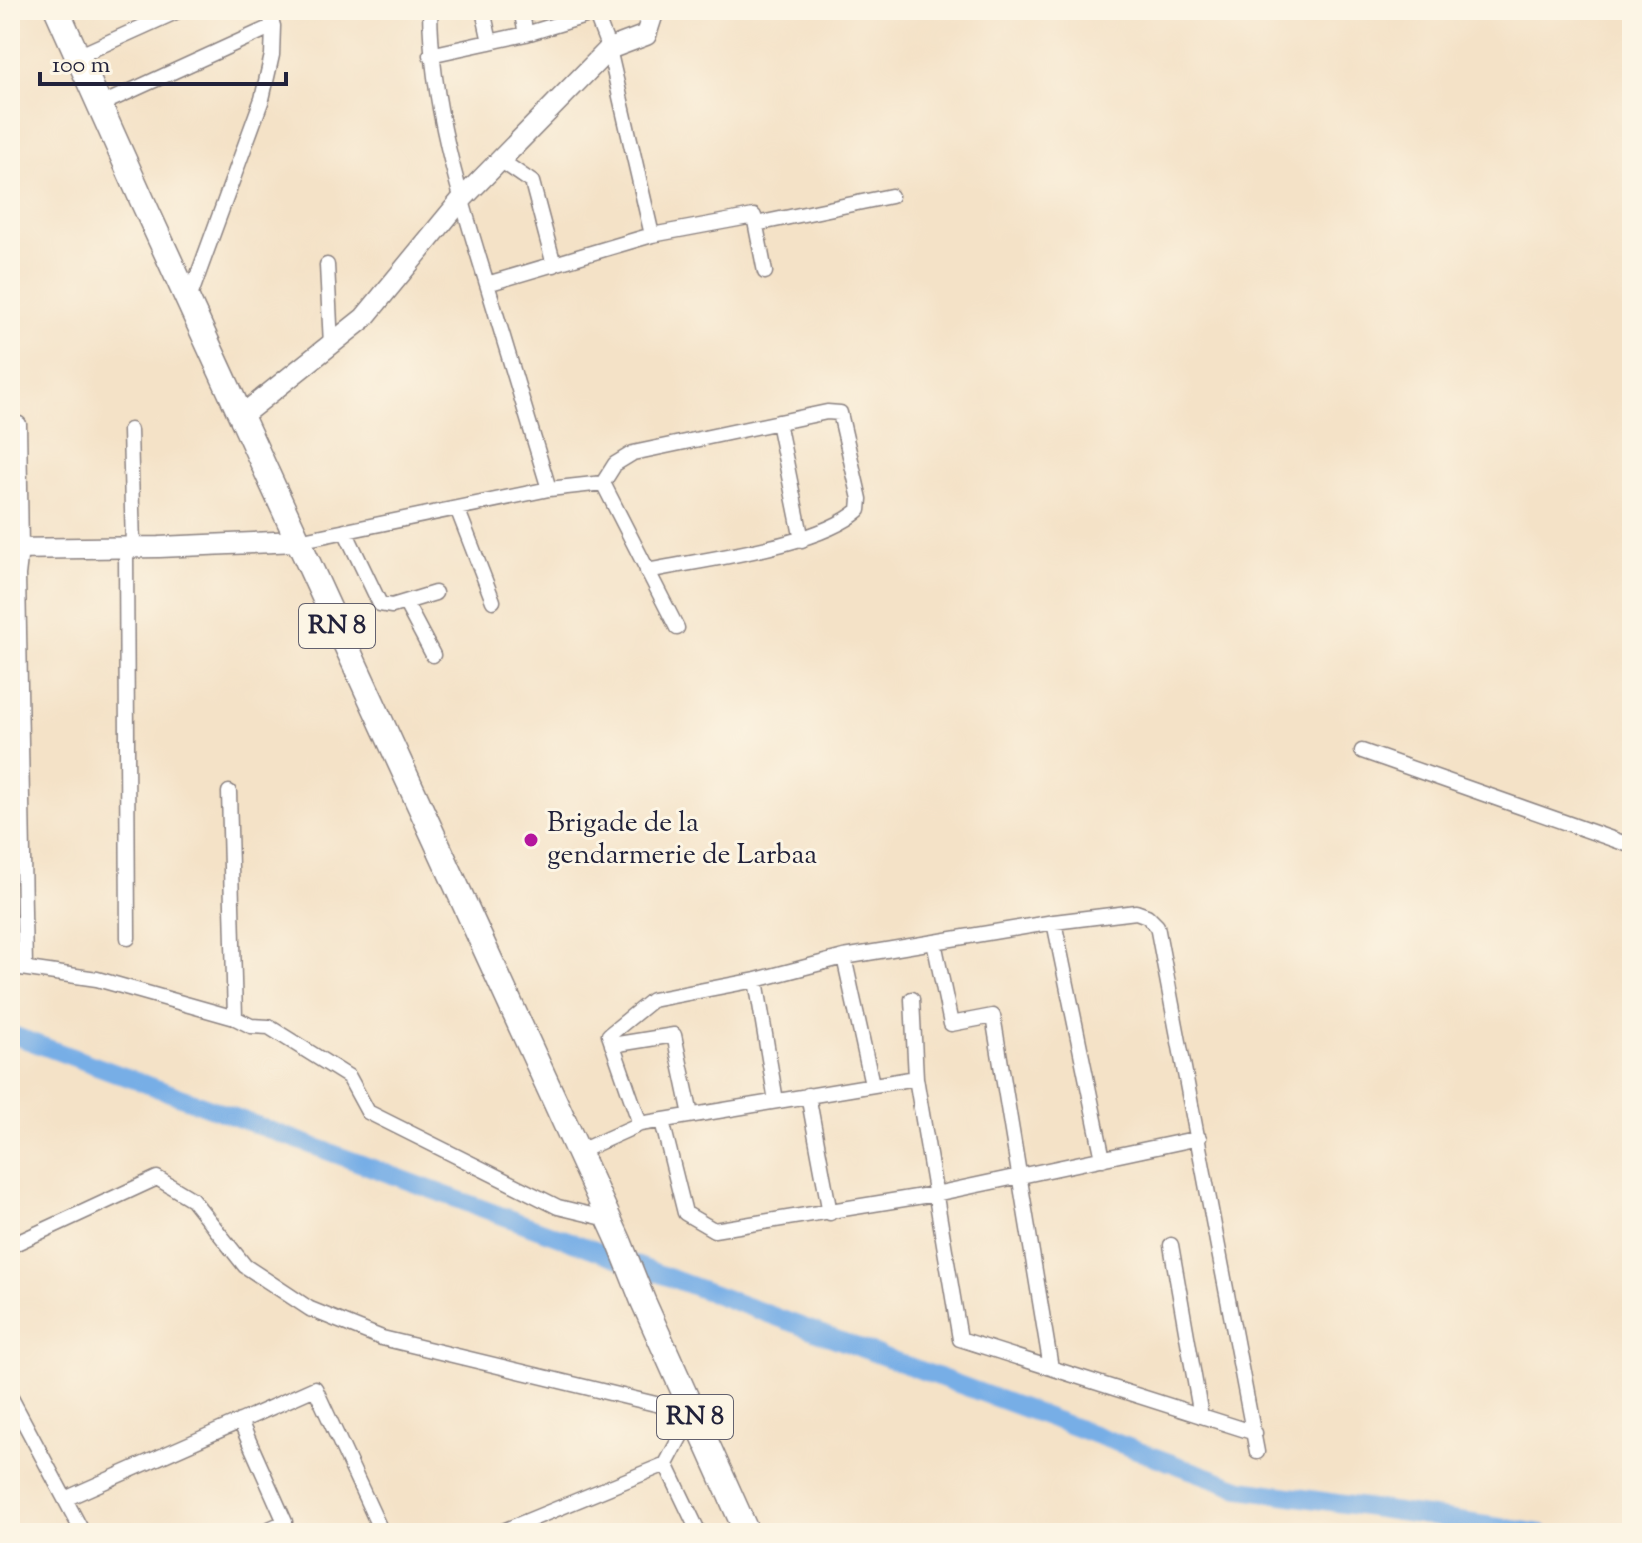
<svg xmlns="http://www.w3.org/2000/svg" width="1642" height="1543" viewBox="0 0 1642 1543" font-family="'Sorts Mill Goudy',serif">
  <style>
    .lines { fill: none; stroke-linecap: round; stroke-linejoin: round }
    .canal { stroke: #77aee6; stroke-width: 18 }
    .street-casing { stroke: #8b8281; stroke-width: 17 }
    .secondary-casing { stroke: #8b8281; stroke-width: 23 }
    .primary-casing { stroke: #8b8281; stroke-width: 27 }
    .street { stroke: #fff; stroke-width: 14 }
    .secondary { stroke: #fff; stroke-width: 20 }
    .primary { stroke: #fff; stroke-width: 24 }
    .poi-dot { fill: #b5179e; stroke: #fcf5e5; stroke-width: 3 }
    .labels { text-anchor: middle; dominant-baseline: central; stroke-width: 6; stroke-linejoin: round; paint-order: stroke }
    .shield { fill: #fcf5e5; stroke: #63616e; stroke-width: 2 }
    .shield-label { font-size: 26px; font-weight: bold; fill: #22223b }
    .poi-label { font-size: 28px; fill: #22223b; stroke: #fcf5e5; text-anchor: start }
  </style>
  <rect width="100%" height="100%" fill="#fcf5e5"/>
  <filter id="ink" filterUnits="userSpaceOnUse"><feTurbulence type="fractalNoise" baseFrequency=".0125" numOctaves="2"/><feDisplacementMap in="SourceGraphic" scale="16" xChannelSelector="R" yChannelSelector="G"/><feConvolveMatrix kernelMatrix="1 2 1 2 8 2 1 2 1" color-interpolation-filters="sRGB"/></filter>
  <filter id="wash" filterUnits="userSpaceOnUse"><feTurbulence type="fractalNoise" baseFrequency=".006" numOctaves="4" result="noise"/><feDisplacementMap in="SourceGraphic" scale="32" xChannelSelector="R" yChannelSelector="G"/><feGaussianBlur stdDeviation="1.8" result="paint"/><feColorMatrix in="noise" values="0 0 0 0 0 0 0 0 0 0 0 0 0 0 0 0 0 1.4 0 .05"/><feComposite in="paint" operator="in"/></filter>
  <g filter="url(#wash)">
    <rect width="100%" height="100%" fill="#f4e2c7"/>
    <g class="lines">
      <!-- canal -->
      <path class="canal" d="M 10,1034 L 1242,1489 L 1541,1533"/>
    </g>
  </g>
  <g filter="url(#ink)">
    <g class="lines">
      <defs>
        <path id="street" d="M 483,10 L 490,42
          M 521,10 L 526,34
          M 594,10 L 609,49 L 652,235
          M 430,55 L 526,34 L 595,13
          M 78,56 L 180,10
          M 100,105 L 273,26
          M 500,160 L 532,182 L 554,265
          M 756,224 L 891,196
          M 327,265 L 331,345
          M 487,284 L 652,235 L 754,216 L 765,272
          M 188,302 L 262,99 L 272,55 L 273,26 L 268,10
          M 778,422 L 802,540
          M 19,424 L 21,549 L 18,575 L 25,968
          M 130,430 L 133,548
          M 603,483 L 677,628
          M 549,489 L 603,483 L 615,464 L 633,453 L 827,412 L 840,413 L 860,499 L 859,510 C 817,547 704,559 647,571
          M 457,508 L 493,601
          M 345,531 L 380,604 L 392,606 L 435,593
          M 298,541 L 549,489 C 528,421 508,352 487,284 C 459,194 431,105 430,10
          M 126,548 L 128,938
          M 405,602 L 433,655
          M 1362,751 L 1632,846
          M 229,792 L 235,1018
          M 1054,922 L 1103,1159
          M 934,942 L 951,1024 L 993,1016 L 1051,1368
          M 844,957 L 872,1084
          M 10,959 L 21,968 L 97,979 L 235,1018 L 251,1026 L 269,1027 L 349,1077 L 368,1112 L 558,1207 L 608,1219
          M 756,980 L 776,1101
          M 912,999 L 916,1078 L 960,1339 L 1255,1433
          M 612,1045 L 674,1035 L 691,1115
          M 808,1095 L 830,1213
          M 662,1121 L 685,1213 L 714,1230 L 935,1194 L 1199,1138
          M 640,1124 L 609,1035 L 652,1000 L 756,980 L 844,957 L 1054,922 L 1136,912 L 1147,916 L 1157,926 L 1257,1452
          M 578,1152 L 640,1124 L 916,1078
          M 1171,1245 L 1201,1416
          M 10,1246 L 157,1178 L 192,1199 L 245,1266 L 310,1309 L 382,1338 L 693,1413 L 666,1464
          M 10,1396 L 83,1533
          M 240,1421 L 285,1522 L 260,1533
          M 65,1499 L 315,1388 L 382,1533
          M 498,1533 L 666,1464 L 699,1533"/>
        <path id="secondary" d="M 241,416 L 364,318 L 461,200 L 609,49 L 646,35 L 654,10
          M 10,549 L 159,547 L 298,541"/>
        <path id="primary" d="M 57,10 L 142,200 L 619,1241 L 643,1301 L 747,1533"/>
      </defs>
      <!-- street casing -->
      <use href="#street" class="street-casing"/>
      <!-- secondary casing -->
      <use href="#secondary" class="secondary-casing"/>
      <!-- primary casing -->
      <use href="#primary" class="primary-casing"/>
      <!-- street -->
      <use href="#street" class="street"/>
      <!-- secondary -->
      <use href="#secondary" class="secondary"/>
      <!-- primary -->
      <use href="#primary" class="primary"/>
    </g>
  </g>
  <!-- markers -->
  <circle class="poi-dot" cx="531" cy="840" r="8"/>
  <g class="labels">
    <!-- shield labels -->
    <g class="shield">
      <rect x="299" y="604" width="76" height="44" rx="6"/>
      <rect x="657" y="1395" width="76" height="44" rx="6"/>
    </g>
    <g class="shield-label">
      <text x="337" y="626">RN 8</text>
      <text x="695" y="1417">RN 8</text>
    </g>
    <!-- poi labels -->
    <g class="poi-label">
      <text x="547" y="824">Brigade de la<tspan x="547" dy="32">gendarmerie de Larbaa</tspan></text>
    </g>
  </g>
  <!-- margin -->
  <rect width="1642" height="1543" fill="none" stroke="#fcf5e5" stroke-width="40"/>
  <!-- scale -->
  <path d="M40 72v12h246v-12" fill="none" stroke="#22223b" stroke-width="4"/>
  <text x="52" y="72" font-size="24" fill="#22223b" stroke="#fcf5e5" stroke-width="6" paint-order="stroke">100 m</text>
</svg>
